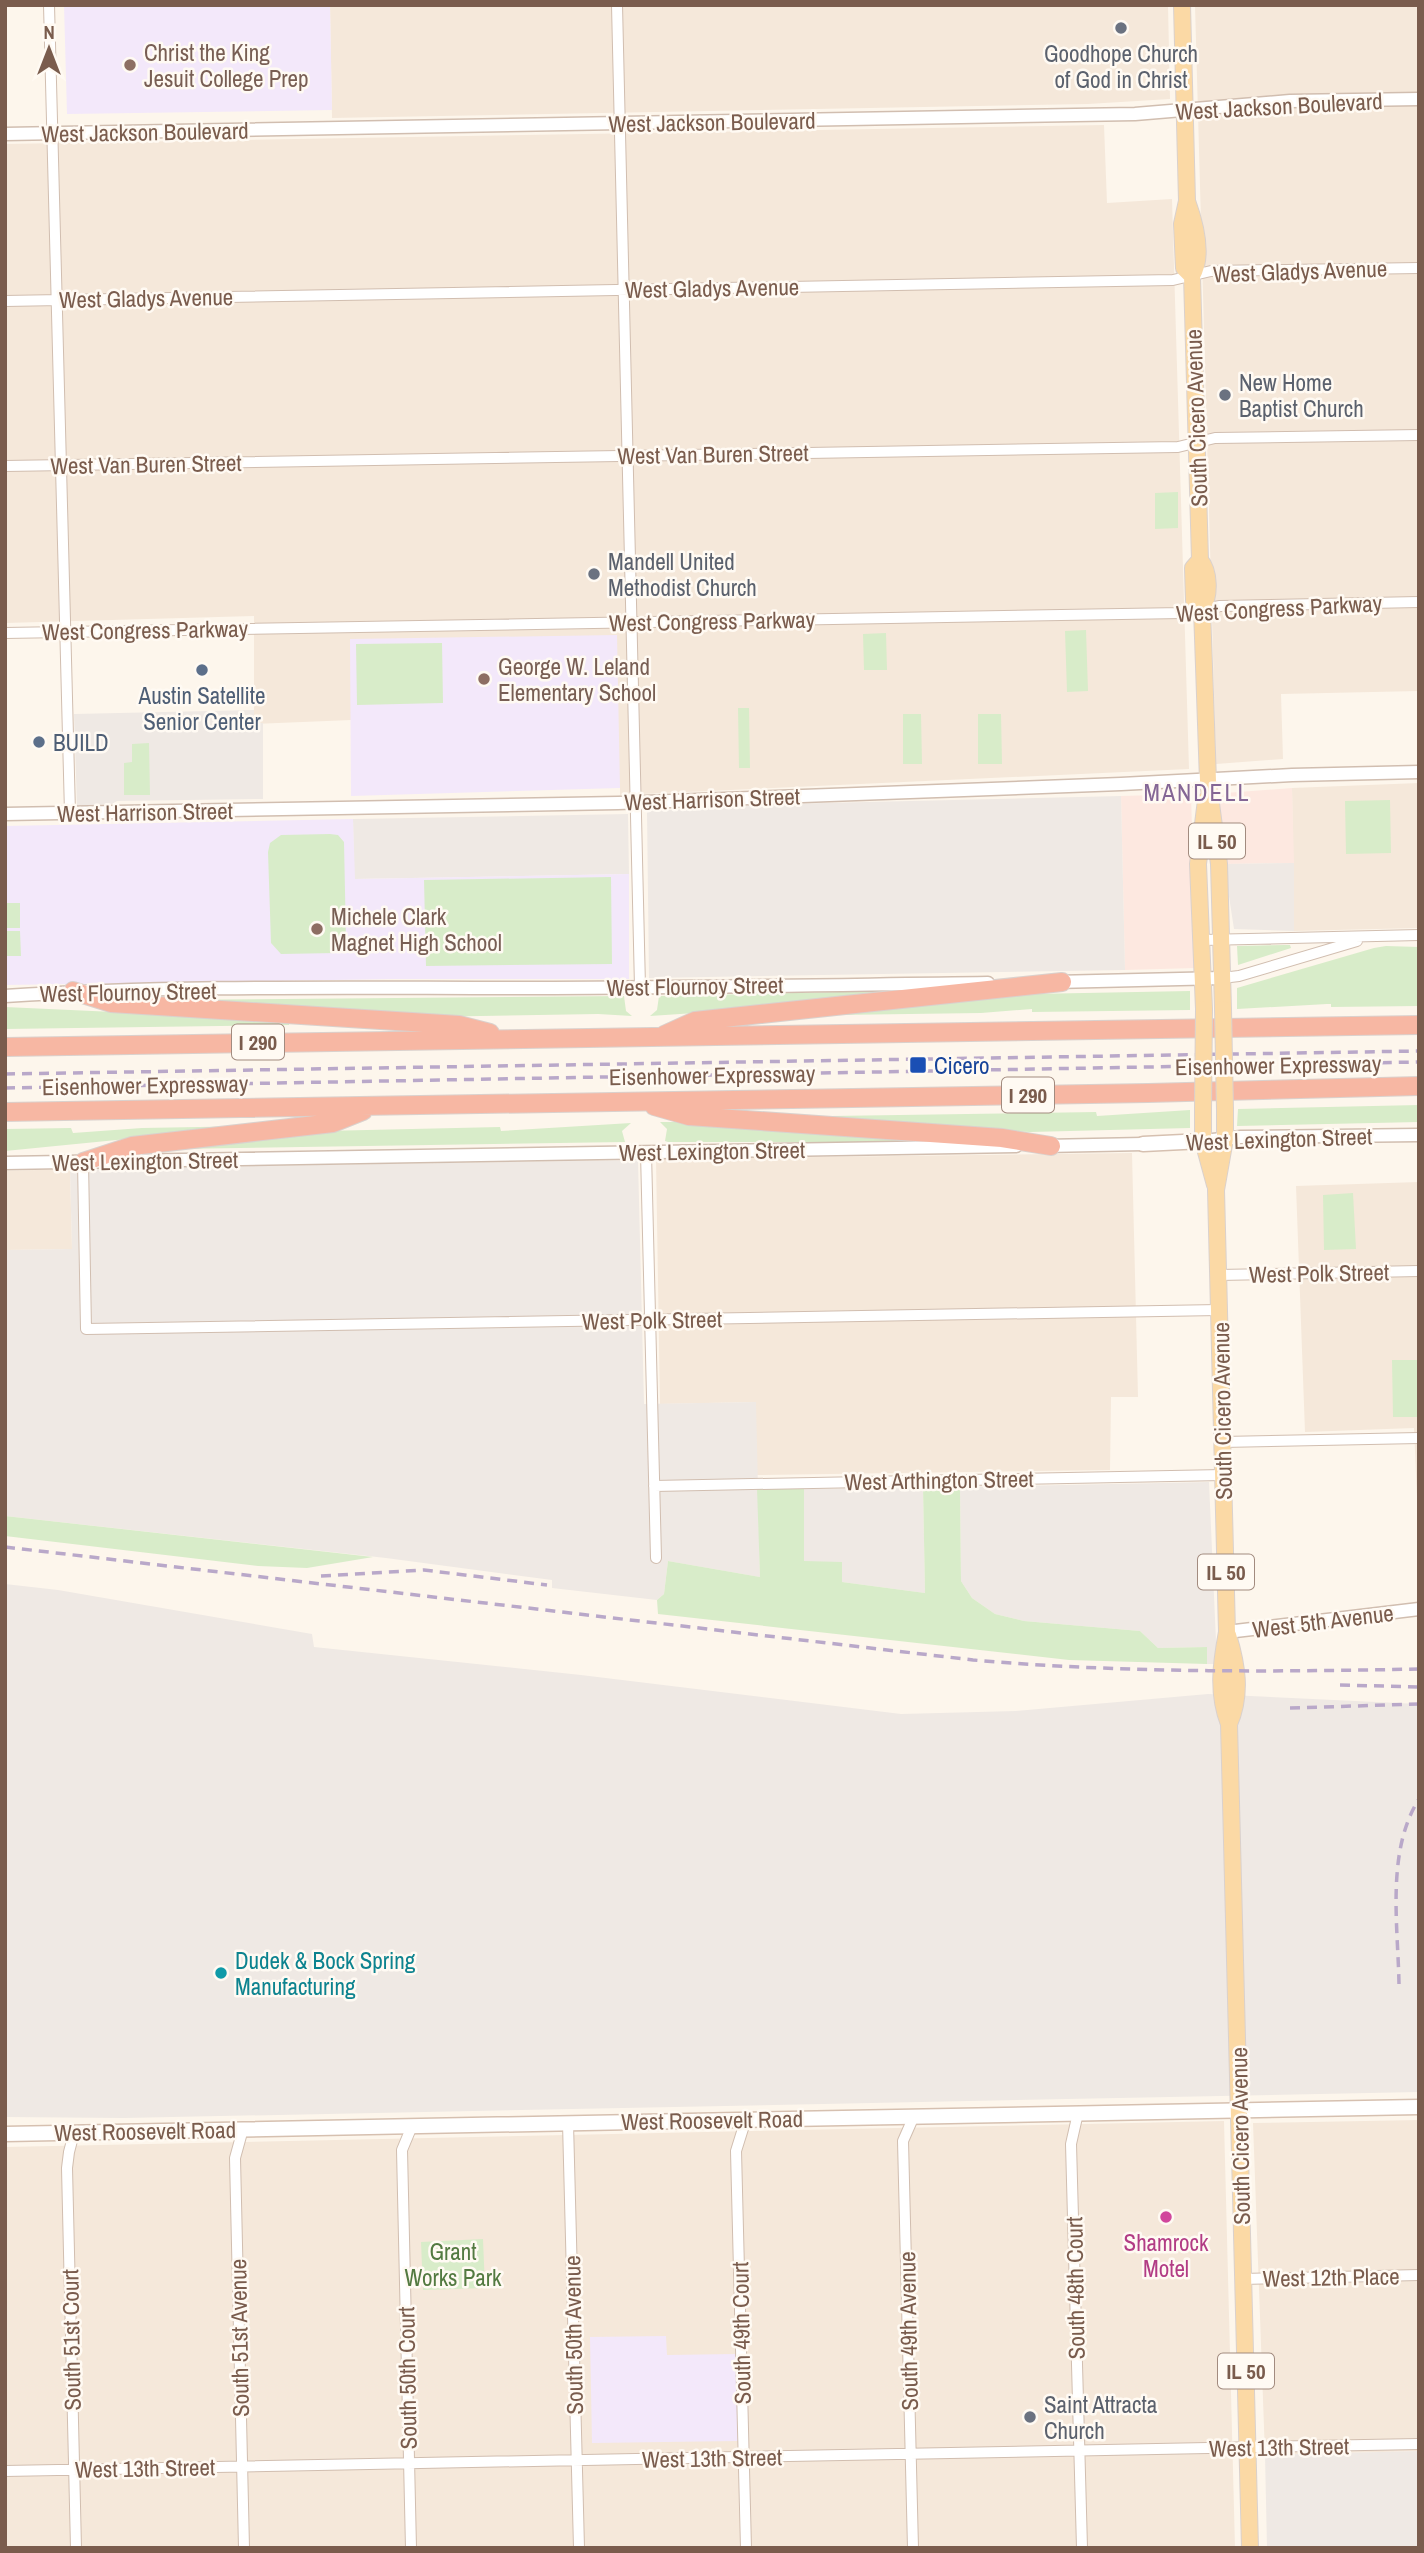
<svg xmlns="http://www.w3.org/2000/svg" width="1424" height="2553" viewBox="0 0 1424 2553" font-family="'Archivo Narrow',sans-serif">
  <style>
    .residential { fill: #f5e8da }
    .commercial { fill: #fde8e0 }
    .industrial { fill: #efe9e4 }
    .education { fill: #f3e8fa }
    .green { fill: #d8ecc9 }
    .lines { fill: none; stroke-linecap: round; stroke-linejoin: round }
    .minor-casing { stroke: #d1beb0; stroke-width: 12 }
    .tertiary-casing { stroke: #d1beb0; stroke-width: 15 }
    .secondary-casing { stroke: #d6c0b0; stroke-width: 17 }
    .primary-casing { stroke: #dad1cd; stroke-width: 18 }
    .motorway-casing { stroke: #dad1cd; stroke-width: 20 }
    .minor { stroke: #fff; stroke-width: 10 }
    .tertiary { stroke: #fff; stroke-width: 12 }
    .secondary { stroke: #fff; stroke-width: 14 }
    .primary { stroke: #fbd9a5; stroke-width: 16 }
    .motorway { stroke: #f7b7a3; stroke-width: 18 }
    .rail { stroke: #b9a8c9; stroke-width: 3.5; stroke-dasharray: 10 7; stroke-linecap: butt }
    .primary-bridge-casing { stroke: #dad1cd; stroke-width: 18; stroke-linecap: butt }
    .primary-bridge { stroke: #fbd9a5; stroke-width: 16 }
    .worship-dot { fill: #6b7280; stroke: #fffaf3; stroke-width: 2.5 }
    .education-dot { fill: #8d6e63; stroke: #fffaf3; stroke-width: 2.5 }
    .service-dot { fill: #5c6f8a; stroke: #fffaf3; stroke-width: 2.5 }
    .transit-dot { fill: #1a4fb4; stroke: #fffaf3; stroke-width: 2.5 }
    .culture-dot { fill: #0f9aa8; stroke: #fffaf3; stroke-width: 2.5 }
    .hotel-dot { fill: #d1479c; stroke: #fffaf3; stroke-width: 2.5 }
    .labels { text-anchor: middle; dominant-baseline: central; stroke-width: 5; stroke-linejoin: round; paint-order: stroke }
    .shield { fill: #fffaf3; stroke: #a28b7f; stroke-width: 2 }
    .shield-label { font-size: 21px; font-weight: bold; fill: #7a5c4d }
    .education-label { font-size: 23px; fill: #785e54; stroke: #fffaf3; text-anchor: start }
    .worship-label { font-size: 23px; fill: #5b616d; stroke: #fffaf3; text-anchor: start }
    .street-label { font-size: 23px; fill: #7a5c4d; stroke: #fffaf3 }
    .service-label { font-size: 23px; fill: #4e5e75; stroke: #fffaf3 }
    .transit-label { font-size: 23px; fill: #164399; stroke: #fffaf3; text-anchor: start }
    .culture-label { font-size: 23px; fill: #0d838f; stroke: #fffaf3; text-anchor: start }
    .hotel-label { font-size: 23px; fill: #b23c85; stroke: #fffaf3 }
    .park-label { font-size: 23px; fill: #537a41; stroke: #fffaf3 }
    .neighbourhood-label { font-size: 24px; letter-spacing: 2px; fill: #846695; stroke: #fffaf3 }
  </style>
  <rect width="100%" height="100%" fill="#fdf6ec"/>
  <!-- residential -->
  <path class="residential" d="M 330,5 L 1168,5 L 1170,99 L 1088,104 L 332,118 Z
    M 1195,5 L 1419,5 L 1419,691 L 1281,694 L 1283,759 L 1216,764 Z
    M 1104,125 L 1107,203 L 1172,199 L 1189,769 L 620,795 L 620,788 L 351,639 L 351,720 L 254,724 L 254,616 L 5,623 L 5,144 Z
    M 1419,783 L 1419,928 L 1294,931 L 1292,788 Z
    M 1132,1153 L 1138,1397 L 1111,1397 L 1110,1470 L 757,1475 L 755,1402 L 660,1404 L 656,1159 Z
    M 70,1169 L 72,1249 L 5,1250 L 5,1171 Z
    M 1419,1182 L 1419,1520 L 1418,1520 L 1414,1428 L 1305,1432 L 1296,1186 Z
    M 1419,2120 L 1419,2451 L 1265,2455 L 1253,2123 Z
    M 1224,2121 L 1235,2548 L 5,2548 L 5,2147 Z"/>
  <!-- commercial -->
  <path class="commercial" d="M 1292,788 L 1294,863 L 1224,864 L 1220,825 L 1220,797 L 1225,793 Z
    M 1191,794 L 1196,968 L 1125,970 L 1121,796 Z"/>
  <!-- industrial -->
  <path class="industrial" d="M 254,710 L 254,723 L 263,723 L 263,799 L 117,801 L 112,804 L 77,806 L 74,714 Z
    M 1121,796 L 1125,970 L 649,978 L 647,811 L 781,804 Z
    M 628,814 L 629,874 L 354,879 L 353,819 Z
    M 1294,863 L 1294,931 L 1234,929 L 1224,864 Z
    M 638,1160 L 644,1404 L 756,1402 L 760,1577 L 668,1561 L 664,1594 L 657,1600 L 552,1588 L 552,1580 L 386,1558 L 5,1516 L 5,1250 L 72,1249 L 70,1169 Z
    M 1209,1482 L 1217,1664 L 1207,1664 L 1207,1647 L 1158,1648 L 1140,1631 L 1024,1621 L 995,1614 L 972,1598 L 961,1581 L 960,1487 Z
    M 923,1487 L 925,1593 L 842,1582 L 803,1561 L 804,1489 Z
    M 5,1584 L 58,1590 L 312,1634 L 314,1647 L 581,1675 L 901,1714 L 1016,1711 L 1208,1694 L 1419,1704 L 1419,2092 L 124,2118 L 5,2117 Z
    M 1419,2451 L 1419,2548 L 1267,2548 L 1265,2455 Z"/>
  <!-- education -->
  <path class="education" d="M 64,5 L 330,5 L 332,110 L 67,114 Z
    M 617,635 L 620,788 L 351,796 L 350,639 Z
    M 353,819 L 355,879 L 629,874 L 629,979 L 395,979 L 5,985 L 5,826 Z
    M 666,2336 L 667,2355 L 737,2354 L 738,2441 L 592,2443 L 590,2337 Z"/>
  <!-- green -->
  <path class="green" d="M 1178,492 L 1178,528 L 1155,529 L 1155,493 Z
    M 1086,630 L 1088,691 L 1067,692 L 1065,631 Z
    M 886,633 L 887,670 L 864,670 L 863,634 Z
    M 442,643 L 443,703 L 357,705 L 356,644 Z
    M 738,708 L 749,708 L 750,768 L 739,768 Z
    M 903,714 L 921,714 L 922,764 L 903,764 Z
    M 978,714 L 1001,714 L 1002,764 L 978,764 Z
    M 149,743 L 150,795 L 124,795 L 124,763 L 132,762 L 132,744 Z
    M 1390,800 L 1391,853 L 1346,854 L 1345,801 Z
    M 330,834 L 338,835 L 344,842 L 346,940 L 344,949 L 336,953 L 281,954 L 271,943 L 268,852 L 270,843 L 281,835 Z
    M 611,877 L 612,964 L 426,966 L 424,880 Z
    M 5,903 L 20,903 L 20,928 L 5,928 Z
    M 5,931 L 20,931 L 21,956 L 5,956 Z
    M 1285,945 L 1290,945 L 1291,948 L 1238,965 L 1237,946 Z
    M 1386,946 L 1419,947 L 1419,1006 L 1331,1007 L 1331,1004 L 1327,1004 L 1237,1009 L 1237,988 L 1374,948 Z
    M 926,990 L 695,1013 L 650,1016 L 657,1010 L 659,996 Z
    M 1190,991 L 1190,1010 L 1032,1012 L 1032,1009 L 981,1013 L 837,1015 L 837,1012 L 965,999 L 966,1001 L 1031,994 Z
    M 624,996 L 626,1011 L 632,1016 L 598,1014 L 421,1017 L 153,1000 Z
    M 5,1007 L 289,1020 L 289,1025 L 5,1029 Z
    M 1419,1105 L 1419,1122 L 1237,1126 L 1238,1109 Z
    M 1190,1110 L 1190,1128 L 1030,1132 L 831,1120 L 831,1116 L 1096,1112 L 1097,1116 Z
    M 660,1122 L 683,1122 L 939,1142 L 668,1142 L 665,1141 L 667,1129 Z
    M 631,1123 L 622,1131 L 625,1142 L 174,1149 L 323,1131 L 500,1127 L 501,1131 Z
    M 258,1126 L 5,1151 L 5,1129 L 71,1128 L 73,1133 L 142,1128 Z
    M 1353,1193 L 1356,1249 L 1324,1250 L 1323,1195 Z
    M 1392,1360 L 1419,1360 L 1419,1417 L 1393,1417 Z
    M 923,1487 L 960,1487 L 961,1581 L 972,1598 L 995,1614 L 1024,1621 L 1140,1631 L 1158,1648 L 1207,1647 L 1207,1664 L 1069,1660 L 658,1614 L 657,1600 L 664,1594 L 668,1561 L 760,1577 L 757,1488 L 804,1489 L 804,1561 L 842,1562 L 842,1582 L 925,1593 Z
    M 5,1516 L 373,1557 L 307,1568 L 258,1566 L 5,1536 Z
    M 483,2239 L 485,2288 L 423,2290 L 421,2242 Z"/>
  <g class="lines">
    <defs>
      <path id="minor" d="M 49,5 L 70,813
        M 617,5 L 640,987
        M 5,301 L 1173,280 L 1211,271 L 1419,268
        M 5,466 L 1178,447 L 1215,438 L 1419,435
        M 5,633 L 1182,613 L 1220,606 L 1419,602
        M 1202,940 L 1419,935
        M 1222,978 L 1239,976 L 1357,941
        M 646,1153 L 656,1558
        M 83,1162 L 86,1329 L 1219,1310
        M 1218,1275 L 1419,1271
        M 1222,1442 L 1419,1438
        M 654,1486 L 1223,1475
        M 1078,2113 L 1071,2144 L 1082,2548
        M 746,2119 L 736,2151 L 746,2548
        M 568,2123 L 579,2548
        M 243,2129 L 235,2158 L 244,2548
        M 74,2133 L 69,2152 L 67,2168 L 76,2548
        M 1243,2279 L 1419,2275
        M 5,2471 L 1419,2444
        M 411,2548 L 402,2150 L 412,2126
        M 913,2548 L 903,2141 L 914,2116"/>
      <path id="tertiary" d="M 5,134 L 1135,114 L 1290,101 L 1419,99
        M 5,814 L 618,803 L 1121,784 L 1292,775 L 1419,772
        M 1055,982 L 1222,978
        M 5,996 C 176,985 347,988 517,988 C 674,988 831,985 988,983
        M 1203,1141 L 1241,1137 L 1419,1135
        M 1045,1146 L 1143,1144
        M 5,1163 L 1016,1146
        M 1227,1632 L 1419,1609"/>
      <path id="secondary" d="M 1143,1144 L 1203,1141
        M 5,2134 L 1419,2107"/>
      <path id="primary" d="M 1182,5 L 1187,201 L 1182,224 L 1184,268 L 1192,276
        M 1187,201 C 1195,223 1204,255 1192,276 L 1200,560 C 1210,572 1210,596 1202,609 L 1208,781 L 1219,864 L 1223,1009
        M 1200,560 L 1193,568 L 1194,601 L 1202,609
        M 1204,1009 L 1198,864 L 1206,800
        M 1203,1110 L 1203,1141 L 1215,1185
        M 1225,1110 L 1225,1139 L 1216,1190 L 1227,1632 C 1221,1664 1217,1693 1229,1724 L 1250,2548
        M 1228,1635 C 1237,1665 1242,1694 1229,1724"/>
      <path id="motorway" d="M 73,991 L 111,1003 L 459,1025 L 490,1033
        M 664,1035 L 695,1021 L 1062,982
        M 5,1047 L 1419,1025
        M 654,1106 L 689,1116 L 1002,1138 L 1051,1146
        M 5,1112 L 1148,1093 L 1419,1086
        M 83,1162 L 132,1146 L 333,1123 L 363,1111"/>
    </defs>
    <!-- minor casing -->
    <use href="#minor" class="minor-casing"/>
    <!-- tertiary casing -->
    <use href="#tertiary" class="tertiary-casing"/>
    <!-- secondary casing -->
    <use href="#secondary" class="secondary-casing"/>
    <!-- primary casing -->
    <use href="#primary" class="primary-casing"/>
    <!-- motorway casing -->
    <use href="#motorway" class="motorway-casing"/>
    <!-- minor -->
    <use href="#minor" class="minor"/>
    <!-- tertiary -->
    <use href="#tertiary" class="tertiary"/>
    <!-- secondary -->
    <use href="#secondary" class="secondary"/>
    <!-- primary -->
    <use href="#primary" class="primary"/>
    <!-- motorway -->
    <use href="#motorway" class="motorway"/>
    <!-- rail -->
    <path class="rail" d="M 5,1074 L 1419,1051
      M 5,1088 L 1419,1062
      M 5,1547 L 973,1660 C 1122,1673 1270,1672 1419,1669
      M 321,1576 L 424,1570 L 547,1585
      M 1340,1685 L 1419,1687
      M 1290,1708 L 1419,1704
      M 1399,1984 C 1398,1925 1386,1851 1419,1799"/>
    <defs>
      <path id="primary-bridge" d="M 1223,1009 L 1225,1110
        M 1203,1110 L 1204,1009"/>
    </defs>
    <!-- primary-bridge casing -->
    <use href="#primary-bridge" class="primary-bridge-casing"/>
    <!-- primary-bridge -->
    <use href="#primary-bridge" class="primary-bridge"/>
  </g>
  <!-- markers -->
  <g class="worship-dot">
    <circle cx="1121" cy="28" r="7"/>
    <circle cx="1225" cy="395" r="7"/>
    <circle cx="594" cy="574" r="7"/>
    <circle cx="1030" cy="2417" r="7"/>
  </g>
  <g class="education-dot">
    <circle cx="130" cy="65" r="7"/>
    <circle cx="484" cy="679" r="7"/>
    <circle cx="317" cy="929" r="7"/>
  </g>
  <g class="service-dot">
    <circle cx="202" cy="670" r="7"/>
    <circle cx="39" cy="742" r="7"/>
  </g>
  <rect class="transit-dot" x="909" y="1056" width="18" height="18" rx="3.5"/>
  <circle class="culture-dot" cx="221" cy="1973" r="7"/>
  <circle class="hotel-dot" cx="1166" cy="2217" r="7"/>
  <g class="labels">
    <!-- shield labels -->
    <g class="shield">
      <rect x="1189" y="823.5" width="56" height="35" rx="5"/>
      <rect x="232" y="1024.5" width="52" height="35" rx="5"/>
      <rect x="1002" y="1077.5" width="52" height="35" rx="5"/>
      <rect x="1198" y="1554.5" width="56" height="35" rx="5"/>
      <rect x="1218" y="2353.5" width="56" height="35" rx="5"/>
    </g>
    <g class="shield-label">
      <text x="1217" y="841">IL 50</text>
      <text x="258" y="1042">I 290</text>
      <text x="1028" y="1095">I 290</text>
      <text x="1226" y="1572">IL 50</text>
      <text x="1246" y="2371">IL 50</text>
    </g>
    <!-- education labels -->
    <g class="education-label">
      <text x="144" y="52">Christ the King<tspan x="144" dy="26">Jesuit College Prep</tspan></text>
      <text x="498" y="666">George W. Leland<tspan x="498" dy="26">Elementary School</tspan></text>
      <text x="331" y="916">Michele Clark<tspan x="331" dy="26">Magnet High School</tspan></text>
    </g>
    <!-- worship labels -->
    <g class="worship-label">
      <text x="1121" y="53" text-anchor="middle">Goodhope Church<tspan x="1121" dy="26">of God in Christ</tspan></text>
      <text x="1239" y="382">New Home<tspan x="1239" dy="26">Baptist Church</tspan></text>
      <text x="608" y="561">Mandell United<tspan x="608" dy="26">Methodist Church</tspan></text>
      <text x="1044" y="2404">Saint Attracta<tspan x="1044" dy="26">Church</tspan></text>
    </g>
    <!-- street labels -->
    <g class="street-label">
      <text transform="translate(1279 106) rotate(-3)">West Jackson Boulevard</text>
      <text transform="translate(712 122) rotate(-1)">West Jackson Boulevard</text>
      <text transform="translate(145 132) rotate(-1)">West Jackson Boulevard</text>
      <text transform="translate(1300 271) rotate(-2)">West Gladys Avenue</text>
      <text transform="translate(712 288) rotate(-1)">West Gladys Avenue</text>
      <text transform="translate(146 298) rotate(-1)">West Gladys Avenue</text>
      <text transform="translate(1196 418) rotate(-92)">South Cicero Avenue</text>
      <text transform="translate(713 454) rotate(-1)">West Van Buren Street</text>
      <text transform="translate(146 464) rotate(-1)">West Van Buren Street</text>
      <text transform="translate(1279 608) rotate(-3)">West Congress Parkway</text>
      <text transform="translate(712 621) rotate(-1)">West Congress Parkway</text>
      <text transform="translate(145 630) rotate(-1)">West Congress Parkway</text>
      <text transform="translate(712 799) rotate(-2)">West Harrison Street</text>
      <text transform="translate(145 812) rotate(-1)">West Harrison Street</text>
      <text transform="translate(695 986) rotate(-1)">West Flournoy Street</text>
      <text transform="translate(128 992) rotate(-1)">West Flournoy Street</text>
      <text transform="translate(1278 1065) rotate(-1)">Eisenhower Expressway</text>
      <text transform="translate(712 1075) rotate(-1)">Eisenhower Expressway</text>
      <text transform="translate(145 1085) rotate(-1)">Eisenhower Expressway</text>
      <text transform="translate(1279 1139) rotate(-2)">West Lexington Street</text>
      <text transform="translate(712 1151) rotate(-1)">West Lexington Street</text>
      <text transform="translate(145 1161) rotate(-1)">West Lexington Street</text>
      <text transform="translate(1319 1273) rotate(-1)">West Polk Street</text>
      <text transform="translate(652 1320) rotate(-1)">West Polk Street</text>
      <text transform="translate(1222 1411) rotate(-91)">South Cicero Avenue</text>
      <text transform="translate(939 1480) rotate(-1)">West Arthington Street</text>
      <text transform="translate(1323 1621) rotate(-7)">West 5th Avenue</text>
      <text transform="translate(712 2120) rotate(-1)">West Roosevelt Road</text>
      <text transform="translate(145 2131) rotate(-1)">West Roosevelt Road</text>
      <text transform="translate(1240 2136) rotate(-91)">South Cicero Avenue</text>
      <text transform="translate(1331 2277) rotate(-1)">West 12th Place</text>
      <text transform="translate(1075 2288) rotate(-91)">South 48th Court</text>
      <text transform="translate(908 2331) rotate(-91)">South 49th Avenue</text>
      <text transform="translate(741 2333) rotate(-91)">South 49th Court</text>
      <text transform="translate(573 2335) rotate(-91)">South 50th Avenue</text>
      <text transform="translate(239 2338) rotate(-91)">South 51st Avenue</text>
      <text transform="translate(71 2340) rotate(-91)">South 51st Court</text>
      <text transform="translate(407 2378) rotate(-91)">South 50th Court</text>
      <text transform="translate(1279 2447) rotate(-1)">West 13th Street</text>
      <text transform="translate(712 2458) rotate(-1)">West 13th Street</text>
      <text transform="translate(145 2468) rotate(-1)">West 13th Street</text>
    </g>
    <!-- service labels -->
    <g class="service-label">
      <text x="202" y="695">Austin Satellite<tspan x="202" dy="26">Senior Center</tspan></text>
      <text x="53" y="742" text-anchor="start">BUILD</text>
    </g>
    <!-- transit labels -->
    <g class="transit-label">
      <text x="934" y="1065">Cicero</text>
    </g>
    <!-- culture labels -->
    <g class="culture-label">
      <text x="235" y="1960">Dudek &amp; Bock Spring<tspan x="235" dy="26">Manufacturing</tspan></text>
    </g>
    <!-- hotel labels -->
    <g class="hotel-label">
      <text x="1166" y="2242">Shamrock<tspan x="1166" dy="26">Motel</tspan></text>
    </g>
    <!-- park labels -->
    <g class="park-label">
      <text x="453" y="2251">Grant<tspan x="453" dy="26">Works Park</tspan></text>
    </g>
    <!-- neighbourhood labels -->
    <g class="neighbourhood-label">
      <text x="1197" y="792">MANDELL</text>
    </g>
  </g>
  <!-- border -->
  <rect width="1424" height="2553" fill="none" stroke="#7a5c4d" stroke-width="14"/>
  <!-- north arrow -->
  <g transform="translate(49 49)" stroke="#fffaf3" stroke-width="5" paint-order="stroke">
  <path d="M0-5L12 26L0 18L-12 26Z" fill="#7a5c4d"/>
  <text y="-10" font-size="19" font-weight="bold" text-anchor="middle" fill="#7a5c4d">N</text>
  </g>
</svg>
